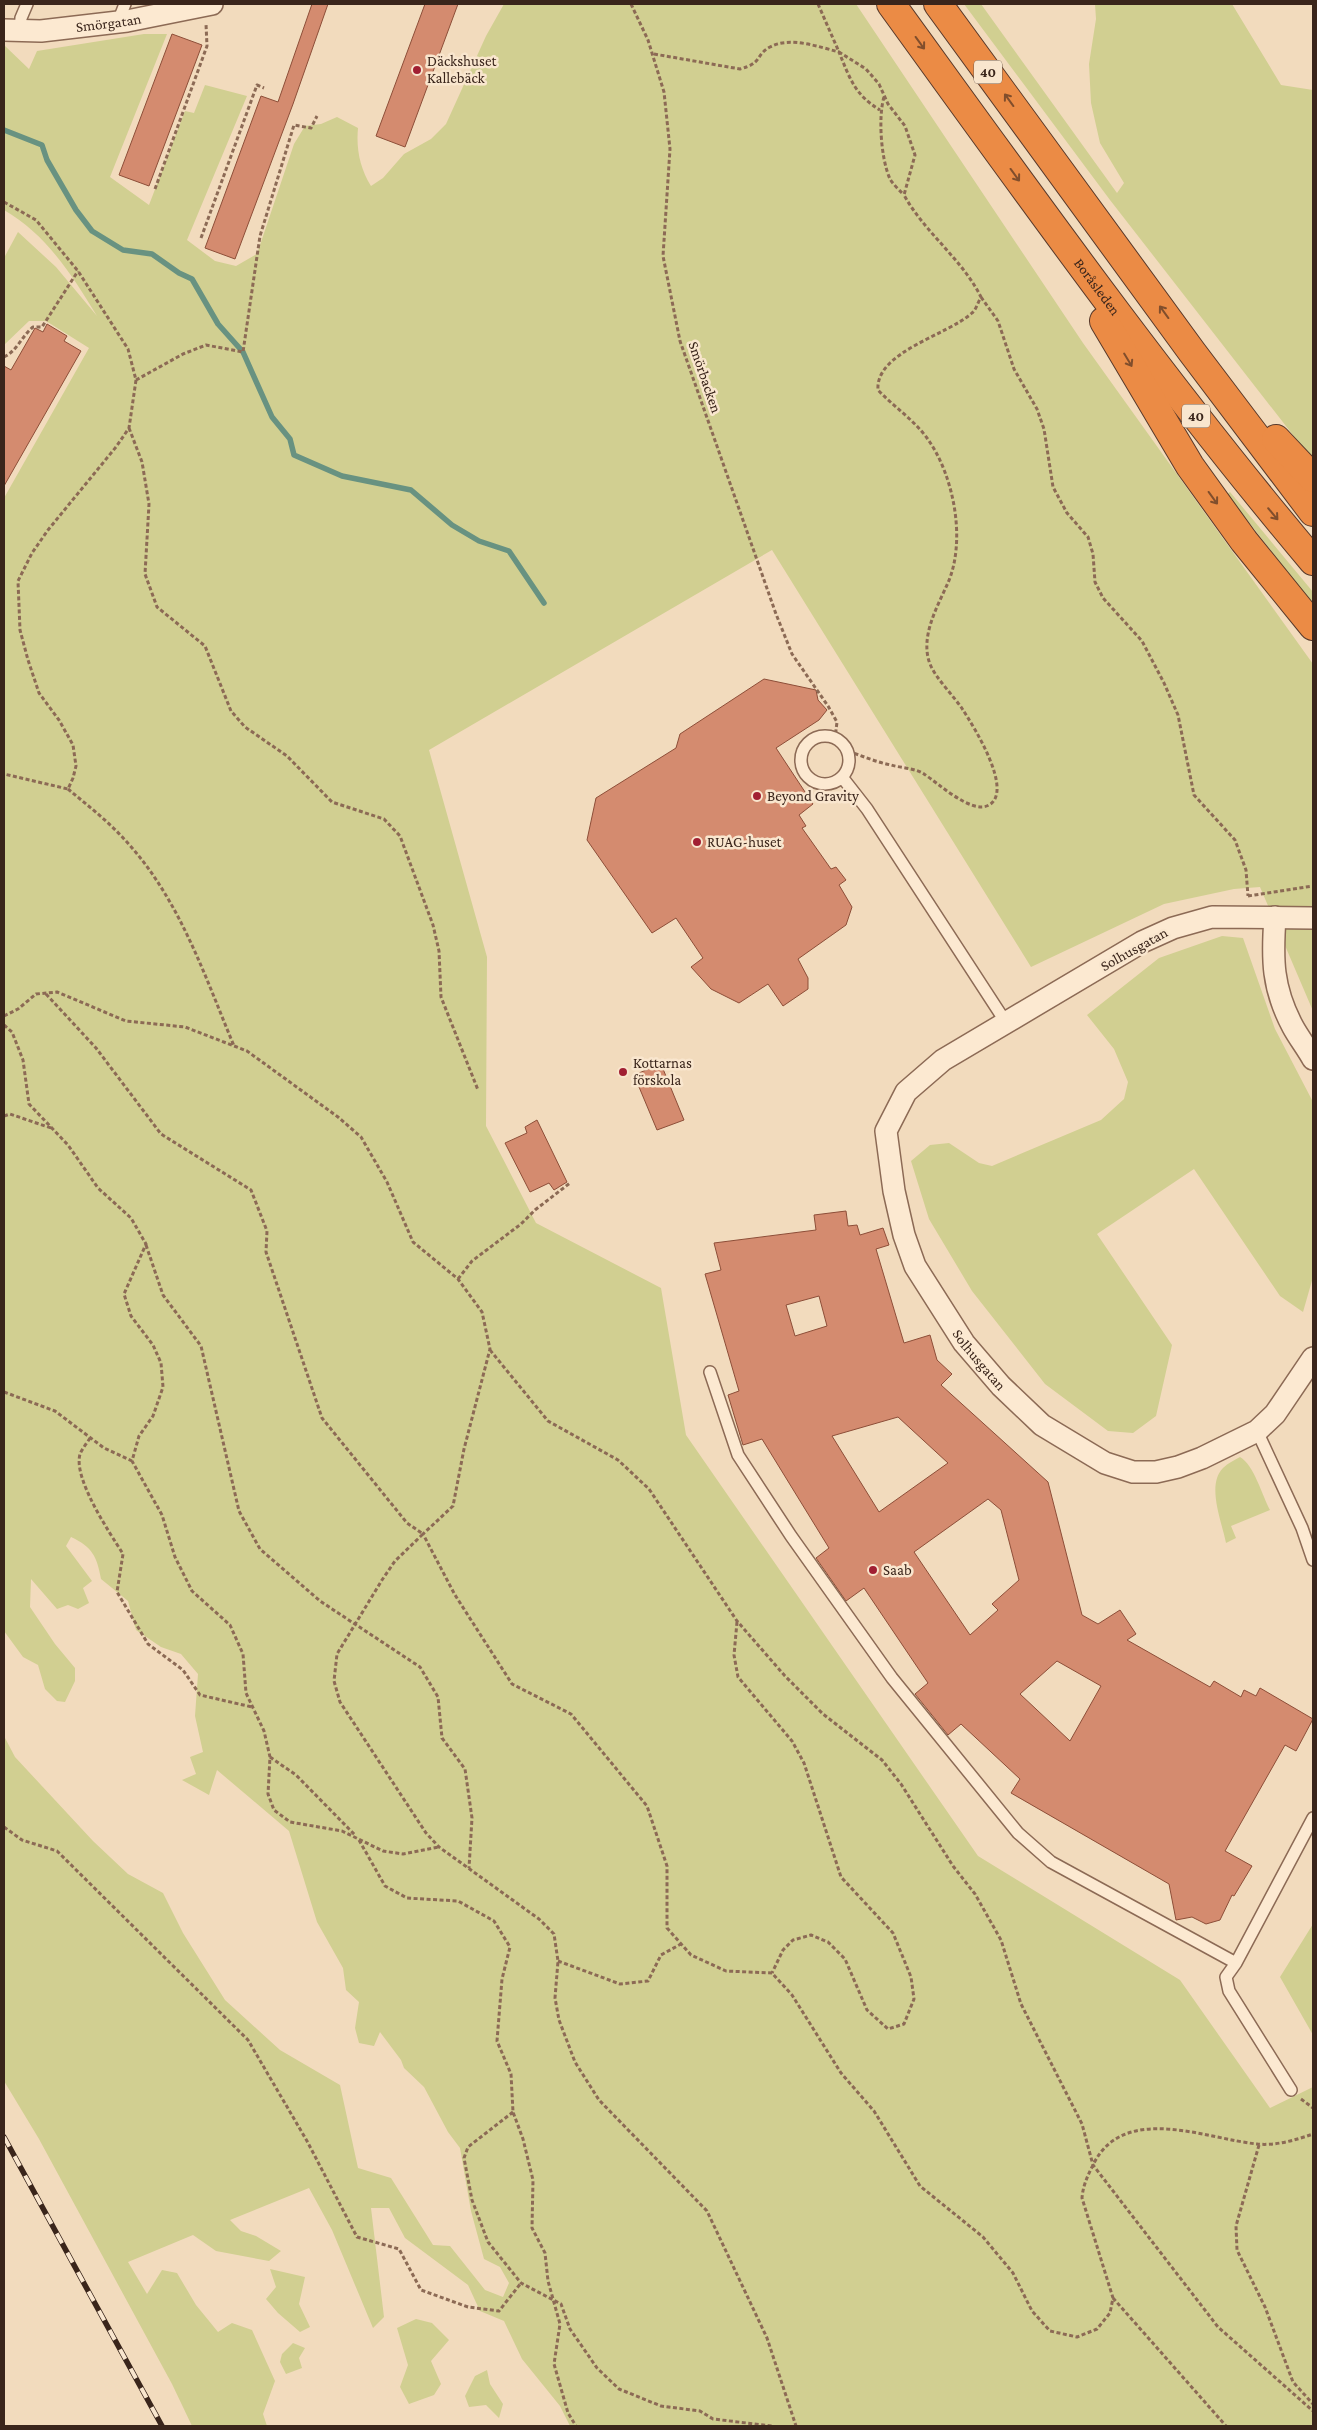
<svg xmlns="http://www.w3.org/2000/svg" width="1317" height="2430" viewBox="0 0 1317 2430" font-family="'Crimson Pro',serif">
  <style>
    .green { fill: #d1cf91 }
    .lines { fill: none; stroke-linecap: round; stroke-linejoin: round }
    .stream { stroke: #689281; stroke-width: 5.5 }
    .building { fill: #d48b6f; stroke: #8d4e38; fill-rule: evenodd }
    .service-casing { stroke: #8c6a55; stroke-width: 14 }
    .minor-casing { stroke: #8c6a55; stroke-width: 24 }
    .motorway-casing { stroke: #59392a; stroke-width: 30 }
    .path { stroke: #8c6a55; stroke-width: 3; stroke-dasharray: 4 2.5; stroke-linecap: butt }
    .service { stroke: #fce9d1; stroke-width: 11 }
    .minor { stroke: #fce9d1; stroke-width: 21 }
    .motorway { stroke: #eb8b45; stroke-width: 28 }
    .rail-casing { stroke: #3a251b; stroke-width: 5.5 }
    .rail { stroke: #f9e6ce; stroke-width: 4; stroke-dasharray: 11; stroke-linecap: butt }
    .oneway { stroke: #814e2c }
    .poi-dot { fill: #a11f32; stroke: #f9e6ce; stroke-width: 2 }
    .labels { text-anchor: middle; dominant-baseline: central; stroke-width: 5; stroke-linejoin: round; paint-order: stroke }
    .shield { fill: #f9e6ce; stroke: #735f51; stroke-width: 1 }
    .shield-label { font-size: 14px; font-weight: bold; fill: #3a251b }
    .street-label { font-size: 15px; fill: #3a251b; stroke: #f9e6ce }
    .poi-label { font-size: 15px; fill: #3a251b; stroke: #f9e6ce; text-anchor: start }
  </style>
  <rect width="100%" height="100%" fill="#f2dbbd"/>
  <!-- green -->
  <path class="green" d="M 504,4 L 856,4 L 1083,343 L 1313,664 L 1313,1011 L 1260,887 L 1234,889 L 1164,904 L 1031,967 L 772,550 L 429,750 L 487,957 L 486,1126 L 536,1223 L 661,1288 L 686,1435 L 978,1856 L 1180,1980 L 1270,2108 L 1313,2087 L 1313,2426 L 570,2426 L 560,2406 L 522,2359 L 504,2321 L 480,2311 L 468,2285 L 405,2238 L 389,2208 L 371,2208 L 384,2317 L 373,2328 L 332,2230 L 309,2188 L 230,2220 L 241,2231 L 256,2236 L 281,2251 L 269,2261 L 216,2251 L 193,2235 L 128,2262 L 147,2294 L 162,2270 L 177,2273 L 196,2305 L 218,2332 L 232,2323 L 252,2330 L 275,2381 L 263,2414 L 267,2426 L 192,2426 L 172,2384 L 39,2139 L 4,2081 L 4,1736 L 15,1757 L 93,1841 L 128,1874 L 163,1893 L 183,1933 L 225,2000 L 280,2050 L 340,2085 L 358,2168 L 391,2178 L 433,2245 L 450,2246 L 485,2290 L 503,2297 L 509,2283 L 500,2267 L 484,2259 L 471,2211 L 460,2148 L 448,2132 L 424,2087 L 404,2068 L 401,2060 L 380,2032 L 374,2046 L 359,2043 L 355,2028 L 359,2002 L 346,1990 L 343,1968 L 317,1922 L 289,1831 L 217,1770 L 209,1795 L 182,1780 L 196,1774 L 190,1757 L 203,1752 L 195,1716 L 198,1674 L 181,1654 L 161,1647 L 136,1630 L 128,1601 L 101,1579 C 97,1556 92,1547 71,1537 L 66,1546 L 92,1581 L 83,1588 L 89,1603 L 78,1609 L 68,1605 L 57,1609 L 31,1579 L 30,1607 L 55,1644 L 75,1668 L 75,1681 L 65,1702 L 57,1701 L 45,1689 L 38,1665 L 23,1657 L 4,1631 L 4,498 L 89,348 L 46,321 L 29,321 L 4,345 L 4,258 L 18,232 L 56,267 L 97,316 C 72,275 46,234 4,210 L 4,45 L 29,69 L 37,51 L 144,34 L 167,34 L 110,177 L 149,205 L 185,111 L 194,113 L 205,85 L 247,96 L 187,240 L 215,261 L 236,266 L 257,254 L 294,144 L 305,126 L 321,124 L 337,117 L 358,128 C 356,149 360,168 371,186 L 383,178 L 404,154 L 431,139 L 446,124 L 486,36 Z
    M 964,4 L 981,4 L 1117,193 L 1124,183 L 1100,143 L 1091,103 L 1089,64 L 1096,19 L 1095,4 L 1232,4 L 1281,85 L 1313,90 L 1313,458 L 1296,439 L 1110,200 Z
    M 1230,492 L 1313,592 L 1313,605 L 1227,494 Z
    M 1222,936 L 1243,938 L 1275,1029 L 1313,1102 L 1313,1277 L 1303,1312 L 1280,1296 L 1194,1169 L 1097,1234 L 1172,1345 L 1156,1416 L 1133,1433 L 1108,1431 L 1045,1384 L 972,1291 L 929,1219 L 911,1161 L 930,1145 L 949,1143 L 979,1163 L 992,1166 L 1101,1120 L 1124,1099 L 1128,1082 L 1114,1049 L 1087,1015 L 1159,958 Z
    M 1240,1457 C 1254,1465 1262,1495 1270,1510 L 1231,1526 L 1236,1538 L 1226,1543 C 1222,1522 1206,1485 1223,1468 C 1228,1463 1235,1460 1240,1457 Z
    M 1313,1924 L 1313,2035 L 1280,1977 Z
    M 270,2269 L 305,2277 L 299,2304 L 310,2327 L 300,2332 L 278,2313 L 266,2299 L 276,2287 Z
    M 416,2319 L 432,2323 L 449,2340 L 431,2361 L 441,2384 L 434,2395 L 409,2404 L 400,2387 L 408,2365 L 397,2328 Z
    M 293,2343 L 305,2348 L 299,2358 L 302,2368 L 286,2374 L 280,2362 L 282,2354 Z
    M 487,2370 L 490,2384 L 503,2404 L 499,2418 L 486,2405 L 469,2407 L 465,2396 L 475,2376 Z"/>
  <g class="lines">
    <!-- stream -->
    <path class="stream" d="M 4,130 L 42,145 L 47,160 L 76,210 L 92,231 L 123,250 L 152,254 L 179,273 L 192,279 L 218,324 L 243,352 L 272,417 L 290,439 L 294,455 L 342,476 L 411,490 L 452,525 L 479,541 L 509,551 L 544,603"/>
  </g>
  <!-- building -->
  <path class="building" d="M 312,4 L 328,4 L 293,104 L 235,259 L 205,248 L 261,96 L 278,102 Z
    M 425,4 L 458,4 L 405,147 L 376,136 Z
    M 172,34 L 202,45 L 149,186 L 119,175 Z
    M 47,324 L 67,336 L 64,341 L 81,351 L 4,486 L 4,366 L 11,370 L 35,328 L 43,332 Z
    M 764,679 L 816,690 L 818,700 L 827,710 L 819,720 L 776,748 L 813,804 L 799,815 L 806,826 L 802,828 L 831,869 L 836,867 L 846,880 L 839,885 L 852,907 L 846,925 L 798,959 L 808,978 L 808,989 L 783,1006 L 768,984 L 739,1003 L 711,989 L 691,967 L 703,958 L 676,918 L 652,933 L 587,840 L 596,798 L 676,748 L 680,734 Z
    M 661,1064 L 684,1120 L 657,1130 L 634,1075 Z
    M 537,1120 L 567,1182 L 554,1190 L 549,1183 L 530,1192 L 505,1143 L 527,1133 L 525,1127 Z
    M 846,1211 L 848,1226 L 857,1225 L 860,1235 L 883,1228 L 889,1245 L 876,1249 L 904,1343 L 930,1335 L 937,1360 L 952,1374 L 941,1385 L 1048,1482 L 1082,1615 L 1098,1624 L 1120,1610 L 1136,1634 L 1127,1640 L 1210,1687 L 1214,1681 L 1241,1697 L 1244,1690 L 1256,1696 L 1260,1688 L 1313,1719 L 1296,1751 L 1285,1745 L 1225,1851 L 1252,1866 L 1234,1896 L 1232,1895 L 1220,1920 L 1206,1924 L 1192,1917 L 1176,1920 L 1169,1884 L 1011,1793 L 1020,1779 L 961,1724 L 948,1735 L 915,1694 L 928,1683 L 864,1588 L 846,1601 L 816,1558 L 829,1548 L 762,1439 L 743,1445 L 728,1395 L 739,1391 L 705,1274 L 721,1270 L 714,1243 L 816,1230 L 814,1215 ZM 819,1296 L 827,1326 L 795,1336 L 786,1305 ZM 898,1417 L 948,1463 L 879,1512 L 832,1436 ZM 988,1499 L 1001,1510 L 1019,1580 L 992,1604 L 998,1610 L 970,1635 L 914,1552 ZM 1057,1661 L 1101,1686 L 1070,1741 L 1020,1694 Z"/>
  <g class="lines">
    <defs>
      <path id="service" d="M 118,22 L 125,4
        M 20,31 L 21,18 L 27,4
        M801 760a24 24 0 1 1 48 0a24 24 0 1 1-48 0Z
        M 842,777 L 867,809 L 1005,1021
        M 710,1372 L 738,1455 L 791,1536 L 892,1678 L 1018,1833 L 1051,1862 L 1236,1963
        M 1257,1431 L 1302,1528 L 1313,1560
        M 1291,2090 L 1229,1991 L 1226,1977 L 1236,1963 L 1313,1818"/>
      <g id="minor">
        <path id="s1" d="M 4,30 L 41,31 L 127,21 L 212,4"/>
        <path d="M 1275,917 C 1272,959 1272,988 1293,1027 C 1299,1038 1307,1048 1313,1059"/>
        <path id="s2" d="M 1313,918 L 1212,917 L 1173,928 L 1142,942 L 943,1060 L 906,1092 L 886,1131 L 894,1191 L 904,1235 L 915,1266 L 964,1343 L 1001,1386 L 1042,1425 L 1105,1463 L 1133,1472 L 1156,1472 L 1178,1467 L 1202,1458 L 1257,1431 L 1275,1414 L 1313,1358"/>
      </g>
      <g id="motorway">
        <path id="s3" d="M 891,4 C 1028,193 1163,383 1313,561"/>
        <path d="M 938,4 L 1192,352 L 1313,512"/>
        <path d="M 1104,321 L 1190,466 L 1244,541 L 1313,626"/>
        <path d="M 1276,439 L 1313,478"/>
      </g>
    </defs>
    <!-- service casing -->
    <use href="#service" class="service-casing"/>
    <!-- minor casing -->
    <use href="#minor" class="minor-casing"/>
    <!-- motorway casing -->
    <use href="#motorway" class="motorway-casing"/>
    <!-- path -->
    <path class="path" d="M 631,4 L 648,40 L 664,92 L 670,149 L 663,256 L 680,341 L 776,614 L 792,654 L 828,706 L 837,722 L 835,738
      M 818,4 L 839,52 L 866,69 L 879,84 L 888,104 L 905,126 L 915,155 L 904,195 C 925,233 962,259 981,297 C 978,302 976,310 972,313 C 948,335 875,352 878,390 C 894,407 913,419 927,438 C 954,475 967,542 947,585 C 936,609 920,638 930,664 C 936,679 954,696 963,710 C 974,727 1014,791 989,805 C 972,815 938,783 924,774 C 915,768 901,768 891,765 C 876,762 862,756 848,751
      M 654,54 L 740,69 C 763,63 755,55 770,47 C 790,36 819,47 839,52 C 850,79 855,95 880,110
      M 884,97 C 878,117 881,159 890,179 C 893,184 899,190 903,194
      M 155,189 L 207,46 L 206,24
      M 4,202 L 36,220 L 78,271 L 128,349 L 136,380 L 129,428 L 116,447 L 48,530 L 32,553 L 18,581 L 20,630 L 28,660 L 39,693 L 59,720 L 73,745 L 76,766 L 73,778 L 68,789 L 4,774
      M 201,238 L 257,85 L 264,88
      M 981,297 L 998,321 L 1014,369 L 1037,409 L 1044,429 L 1053,487 L 1067,513 L 1088,537 L 1093,554 L 1095,582 L 1103,598 L 1142,641 L 1164,683 L 1178,715 L 1194,795 L 1235,840 L 1246,870 L 1248,896
      M 4,357 C 17,351 22,336 33,327 L 42,327 L 78,271
      M 136,380 L 183,354 L 206,345 L 243,352 L 260,236 L 294,125 L 311,128 L 317,116
      M 129,428 L 142,462 L 149,504 L 145,574 L 157,607 L 205,646 L 231,711 L 245,727 L 287,756 L 332,802 L 384,819 L 400,836 L 433,925 L 439,951 L 441,997 L 478,1090
      M 68,789 C 87,805 108,821 125,840 C 179,898 204,974 234,1046
      M 1248,896 L 1313,886
      M 46,994 L 96,1048 L 161,1134 L 251,1190 L 267,1231 L 266,1252 L 322,1418 L 407,1523 L 423,1534 L 395,1561 L 382,1580 L 337,1654 L 334,1681 L 340,1702 L 426,1833 L 439,1847 L 539,1919 L 554,1934 L 558,1961 L 555,1998 L 559,2020 L 575,2062 L 599,2100 L 707,2211 L 767,2338 L 796,2426
      M 4,1016 L 18,1009 L 36,994 L 57,992 L 126,1021 L 185,1027 L 247,1051 L 338,1117 L 361,1137 L 387,1182 L 413,1242 L 458,1279 L 482,1312 L 490,1349 L 464,1449 L 453,1506 L 423,1534 L 455,1595 L 512,1684 L 571,1714 L 647,1806 L 667,1866 L 667,1928 L 691,1955 L 726,1971 L 772,1973 L 792,1995 L 841,2073 L 874,2111 L 920,2186 L 983,2237 L 1013,2273 L 1032,2311 L 1050,2331 L 1077,2337 L 1097,2329 L 1110,2313 L 1113,2298 L 1082,2198 C 1083,2185 1088,2175 1094,2163 C 1125,2103 1207,2139 1257,2144 C 1275,2146 1296,2140 1313,2134
      M 4,1025 L 12,1032 L 23,1060 L 29,1104 L 68,1145 L 98,1188 L 131,1218 L 146,1244 L 124,1294 L 131,1316 L 153,1345 L 161,1363 L 163,1387 L 153,1416 L 139,1436 L 132,1461 L 162,1515 L 175,1557 L 192,1591 L 230,1625 L 243,1654 L 246,1693 L 264,1731 L 270,1757 L 268,1794 L 274,1810 L 290,1822 L 342,1831 L 383,1851 L 403,1854 L 439,1847
      M 4,1116 L 10,1114 L 51,1128
      M 146,1245 L 163,1295 L 201,1346 L 239,1511 L 260,1549 L 320,1601 L 420,1667 L 438,1697 L 442,1738 L 465,1769 L 472,1818 L 469,1868
      M 458,1279 L 472,1261 L 521,1224 L 535,1210 L 570,1183
      M 490,1350 L 548,1421 L 618,1460 L 649,1489 L 737,1621 L 785,1676 L 823,1714 L 882,1760 L 901,1784 L 953,1866 L 975,1894 L 1001,1940 L 1021,2004 L 1082,2124 L 1093,2165 L 1218,2327 L 1313,2411
      M 4,1392 L 55,1411 L 104,1448 L 132,1461
      M 90,1438 C 87,1443 82,1449 80,1454 C 73,1479 110,1533 123,1554 L 117,1592 L 148,1644 L 183,1670 L 200,1695 L 252,1707
      M 737,1622 L 734,1655 L 738,1677 L 792,1741 L 804,1763 L 841,1877 L 893,1933 L 911,1977 L 914,1999 L 904,2024 L 888,2029 L 867,2010 L 845,1959 L 828,1942 L 811,1935 L 793,1940 L 783,1950 L 772,1973
      M 270,1757 L 296,1775 L 355,1835
      M 4,1827 L 22,1840 L 57,1851 L 248,2040 L 307,2141 L 357,2237 L 399,2249 L 421,2290 L 468,2307 L 499,2311 L 521,2283
      M 359,1840 L 385,1886 L 407,1898 L 458,1901 L 494,1921 L 510,1947 L 502,1979 L 497,2041 L 511,2074 L 513,2112 L 523,2139 L 533,2180 L 532,2228 L 545,2253 L 548,2281 L 560,2324 L 554,2364 L 568,2413 L 576,2426
      M 558,1961 L 620,1984 L 648,1981 L 661,1955 L 681,1944
      M 1301,2099 L 1313,2108
      M 513,2112 L 468,2147 L 464,2158 L 472,2200 L 488,2242 L 521,2283 L 561,2304 L 570,2329 L 597,2368 L 619,2389 L 661,2406 L 700,2411 L 713,2419 L 772,2426
      M 1259,2145 L 1236,2226 L 1237,2250 L 1265,2307 L 1293,2382 L 1313,2404
      M 1113,2298 L 1226,2426"/>
    <!-- service -->
    <use href="#service" class="service"/>
    <!-- minor -->
    <use href="#minor" class="minor"/>
    <!-- motorway -->
    <use href="#motorway" class="motorway"/>
    <defs>
      <path id="rail" d="M 4,2137 L 162,2426"/>
    </defs>
    <!-- rail casing -->
    <use href="#rail" class="rail-casing"/>
    <!-- rail -->
    <use href="#rail" class="rail"/>
  </g>
  <!-- one-way arrows -->
  <defs><path id="oneway-shaft" d="M-6 0H5M1.5-3L5.5 0L1.5 3" fill="none" stroke-width="1.6" stroke-linecap="round" stroke-linejoin="round" transform="scale(1.25)"/></defs>
  <g class="oneway">
    <use href="#oneway-shaft" transform="translate(920 43) rotate(54)"/>
    <use href="#oneway-shaft" transform="translate(1009 100) rotate(-126)"/>
    <use href="#oneway-shaft" transform="translate(1015 175) rotate(54)"/>
    <use href="#oneway-shaft" transform="translate(1164 312) rotate(-126)"/>
    <use href="#oneway-shaft" transform="translate(1128 360) rotate(59)"/>
    <use href="#oneway-shaft" transform="translate(1213 498) rotate(54)"/>
    <use href="#oneway-shaft" transform="translate(1273 514) rotate(50)"/>
  </g>
  <!-- markers -->
  <g class="poi-dot">
    <circle cx="417" cy="70" r="5"/>
    <circle cx="757" cy="796" r="5"/>
    <circle cx="697" cy="842" r="5"/>
    <circle cx="623" cy="1072" r="5"/>
    <circle cx="873" cy="1570" r="5"/>
  </g>
  <g class="labels">
    <!-- shield labels -->
    <g class="shield">
      <rect x="974" y="60.5" width="28" height="23" rx="4"/>
      <rect x="1182" y="404.5" width="28" height="23" rx="4"/>
    </g>
    <g class="shield-label">
      <text x="988" y="72">40</text>
      <text x="1196" y="416">40</text>
    </g>
    <!-- street labels -->
    <g class="street-label">
      <text stroke="none"><textPath href="#s1" startOffset="105">Smörgatan</textPath></text>
      <text stroke="none"><textPath href="#s3" startOffset="350">Boråsleden</textPath></text>
      <text transform="translate(705 377) rotate(71)">Smörbacken</text>
      <text transform="translate(1134 949) rotate(-29)">Solhusgatan</text>
      <text stroke="none"><textPath href="#s2" startOffset="752">Solhusgatan</textPath></text>
    </g>
    <!-- poi labels -->
    <g class="poi-label">
      <text x="427" y="61">Däckshuset<tspan x="427" dy="17">Kallebäck</tspan></text>
      <text x="767" y="796">Beyond Gravity</text>
      <text x="707" y="842">RUAG-huset</text>
      <text x="633" y="1063">Kottarnas<tspan x="633" dy="17">förskola</tspan></text>
      <text x="883" y="1570">Saab</text>
    </g>
  </g>
  <!-- border -->
  <rect width="1317" height="2430" fill="none" stroke="#3a251b" stroke-width="10"/>
</svg>
